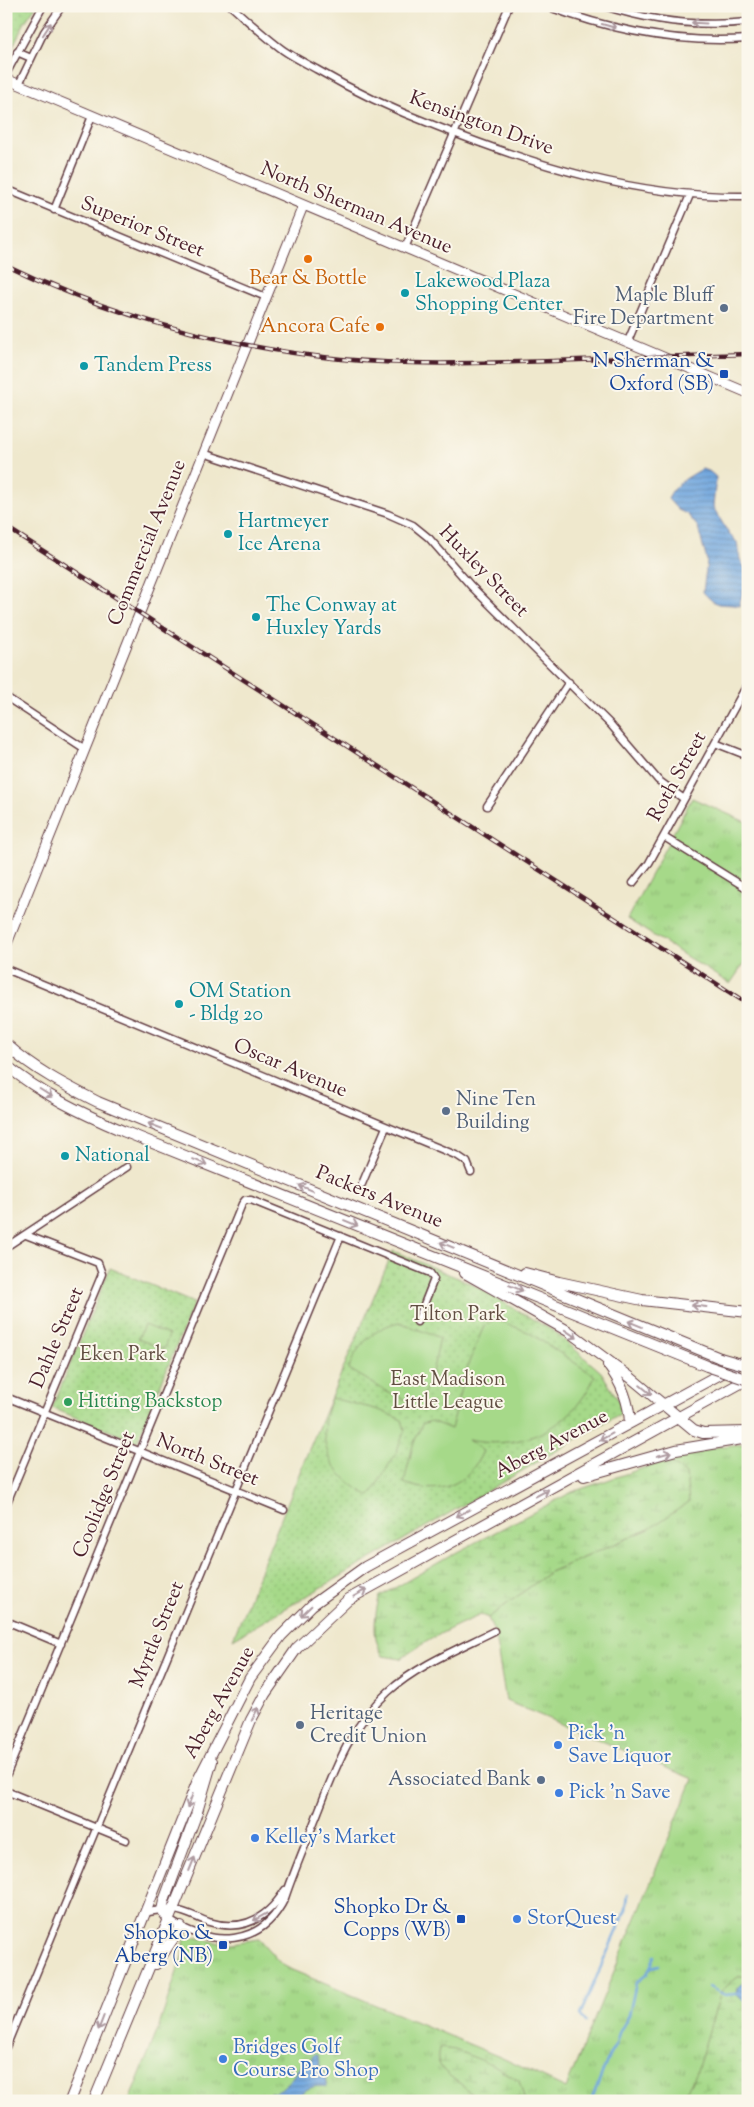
<svg xmlns="http://www.w3.org/2000/svg" width="754" height="2107" viewBox="0 0 754 2107" font-family="'Sorts Mill Goudy',serif">
  <style>
    .grass { fill: url(#grass-tufts); stroke: #787c5a }
    .wetland { fill: url(#wetland-marsh); stroke: #787c5a }
    .park { fill: url(#park-dots); stroke: #787c5a }
    .pitch { fill: #a6d989; stroke: #787c5a }
    .water { fill: url(#water-rules); stroke: #5d6284 }
    .lines { fill: none; stroke-linecap: round; stroke-linejoin: round }
    .stream { stroke: #70a6de; stroke-width: 2.5 }
    .minor-casing { stroke: #633d43; stroke-width: 9 }
    .tertiary-casing { stroke: #633d43; stroke-width: 11 }
    .primary-casing { stroke: #633d43; stroke-width: 12 }
    .minor { stroke: #fff; stroke-width: 6 }
    .tertiary { stroke: #fff; stroke-width: 9 }
    .primary { stroke: #fff; stroke-width: 10 }
    .rail-casing { stroke: #4a1f2b; stroke-width: 4.5 }
    .rail { stroke: #fbf7ec; stroke-width: 2.5; stroke-dasharray: 8; stroke-linecap: butt }
    .primary-bridge-casing { stroke: #633d43; stroke-width: 12; stroke-linecap: butt }
    .primary-bridge { stroke: #fff; stroke-width: 10 }
    .oneway { stroke: #ae9aa0 }
    .food-dot { fill: #e8710a; stroke: #fbf7ec; stroke-width: 2 }
    .culture-dot { fill: #0f9aa8; stroke: #fbf7ec; stroke-width: 2 }
    .service-dot { fill: #5c6f8a; stroke: #fbf7ec; stroke-width: 2 }
    .transit-dot { fill: #1a4fb4; stroke: #fbf7ec; stroke-width: 2 }
    .leisure-dot { fill: #2e9e5b; stroke: #fbf7ec; stroke-width: 2 }
    .shop-dot { fill: #3f7fe0; stroke: #fbf7ec; stroke-width: 2 }
    .labels { text-anchor: middle; dominant-baseline: central; stroke-width: 4; stroke-linejoin: round; paint-order: stroke }
    .street-label { font-size: 20px; fill: #4a1f2b; stroke: #fbf7ec }
    .food-label { font-size: 20px; fill: #c56008; stroke: #fbf7ec }
    .culture-label { font-size: 20px; fill: #0d838f; stroke: #fbf7ec; text-anchor: start }
    .service-label { font-size: 20px; fill: #4e5e75; stroke: #fbf7ec; text-anchor: end }
    .transit-label { font-size: 20px; fill: #164399; stroke: #fbf7ec; text-anchor: end }
    .park-label { font-size: 20px; fill: #614e42; stroke: #fbf7ec }
    .leisure-label { font-size: 20px; fill: #27864d; stroke: #fbf7ec; text-anchor: start }
    .shop-label { font-size: 20px; fill: #366cbe; stroke: #fbf7ec; text-anchor: start }
  </style>
  <defs>
    <pattern id="grass-tufts" width="24" height="20" patternUnits="userSpaceOnUse" patternTransform="scale(1.25)"><rect width="24" height="20" fill="#a6d989"/><path d="M3 7l-1-3M5 7V3M7 7l1-3M15 17l-1-3M17 17v-4M19 17l1-3" fill="none" stroke="#90ba76"/></pattern>
    <pattern id="wetland-marsh" width="20" height="14" patternUnits="userSpaceOnUse" patternTransform="scale(1.25)"><rect width="20" height="14" fill="#a6d989"/><path d="M1 5h8M5 5V1M11 12h8M15 12V8" fill="none" stroke="#90ba76"/></pattern>
    <pattern id="park-dots" width="8" height="8" patternUnits="userSpaceOnUse" patternTransform="scale(1.25)"><rect width="8" height="8" fill="#a6d989"/><path d="M2 2h.1M6 6h.1" fill="none" stroke="#90ba76" stroke-width="1.8" stroke-linecap="round"/></pattern>
    <pattern id="water-rules" width="6" height="5" patternUnits="userSpaceOnUse" patternTransform="scale(1.25)"><rect width="6" height="5" fill="#70a6de"/><path d="M0 2.5h6" fill="none" stroke="#5e87b4"/></pattern>
  </defs>
  <rect width="100%" height="100%" fill="#fbf7ec"/>
  <filter id="ink" filterUnits="userSpaceOnUse"><feTurbulence type="fractalNoise" baseFrequency=".02" numOctaves="2"/><feDisplacementMap in="SourceGraphic" scale="10" xChannelSelector="R" yChannelSelector="G"/><feConvolveMatrix kernelMatrix="1 2 1 2 8 2 1 2 1" color-interpolation-filters="sRGB"/></filter>
  <filter id="wash" filterUnits="userSpaceOnUse"><feTurbulence type="fractalNoise" baseFrequency=".0096" numOctaves="4" result="noise"/><feDisplacementMap in="SourceGraphic" scale="20" xChannelSelector="R" yChannelSelector="G"/><feGaussianBlur stdDeviation="1.12" result="paint"/><feColorMatrix in="noise" values="0 0 0 0 0 0 0 0 0 0 0 0 0 0 0 0 0 1.4 0 .05"/><feComposite in="paint" operator="in"/></filter>
  <g filter="url(#wash)">
    <rect width="100%" height="100%" fill="#efe8cd"/>
    <!-- grass -->
    <path class="grass" d="M 692,798 L 748,823 L 748,958 L 730,984 L 627,919 Z
      M 748,1443 L 748,2101 L 129,2101 L 157,2032 L 183,1954 L 185,1935 L 225,1944 L 259,1939 L 281,1964 L 292,1970 L 500,2057 L 566,2088 L 693,1779 L 506,1701 L 494,1631 L 488,1618 L 550,1572 L 649,1529 L 685,1474 L 667,1460 L 717,1447 Z"/>
    <!-- wetland -->
    <path class="wetland" d="M 667,1460 L 686,1474 L 689,1502 L 649,1529 L 550,1572 L 488,1618 L 481,1615 C 452,1627 426,1640 401,1659 L 383,1656 C 371,1636 375,1618 379,1597 L 457,1552 L 572,1492 Z
      M 739,1976 L 748,1976 L 748,1982 L 743,1982 L 737,1988 L 748,2002 L 748,2101 L 680,2101 L 696,2074 L 721,1991 Z
      M 440,2048 L 455,2050 L 494,2065 L 519,2081 L 525,2101 L 474,2101 C 472,2097 471,2093 468,2090 C 457,2079 430,2069 440,2048 Z"/>
    <!-- park -->
    <path class="park" d="M 6,6 L 36,6 L 25,22 L 6,60 Z
      M 393,1251 L 470,1283 L 555,1332 L 601,1372 L 625,1411 L 233,1639 L 307,1454 Z
      M 110,1268 L 194,1303 L 137,1442 L 52,1408 Z"/>
    <!-- pitch -->
    <path class="pitch" d="M 495,1319 L 528,1332 L 595,1376 C 572,1428 524,1451 468,1440 L 483,1451 C 468,1485 439,1497 404,1483 L 413,1445 L 422,1424 L 431,1421 L 451,1429 L 469,1362 L 484,1326 Z
      M 399,1322 L 440,1338 L 431,1377 L 422,1398 L 412,1402 L 389,1393 L 349,1369 C 355,1346 376,1327 399,1322 Z
      M 144,1325 L 169,1335 L 164,1349 L 138,1339 Z
      M 331,1398 L 379,1410 L 402,1420 L 405,1430 L 396,1453 L 370,1496 C 329,1475 314,1441 331,1398 Z"/>
    <!-- water -->
    <path class="water" d="M 702,469 L 709,471 L 716,477 L 713,507 L 729,534 L 737,542 L 740,559 L 746,570 L 746,589 L 743,592 L 739,606 C 720,602 719,610 703,592 L 707,561 L 698,527 L 687,514 L 678,510 L 668,499 C 673,484 689,477 702,469 Z
      M 743,1982 L 748,1982 L 748,2002 L 742,2000 L 736,1994 L 737,1988 Z
      M 314,2054 L 318,2056 L 319,2063 L 324,2072 L 327,2087 C 315,2084 301,2089 296,2101 L 272,2101 L 270,2092 L 276,2093 L 290,2081 L 303,2061 L 311,2060 Z"/>
    <g class="lines">
      <!-- stream -->
      <path class="stream" d="M 651,1967 L 659,1965
        M 709,1987 L 725,1995 L 736,1994
        M 586,2022 L 580,2015 L 626,1909 L 628,1895
        M 591,2101 L 609,2056 L 616,2044 L 619,2033 L 629,2015 L 636,1983 L 647,1974 L 655,1956"/>
    </g>
  </g>
  <g filter="url(#ink)">
    <g class="lines">
      <defs>
        <path id="minor" d="M 231,6 C 248,21 265,37 283,50 C 293,57 305,63 316,69 C 355,92 394,110 436,126 C 536,166 639,198 748,196
          M 546,6 C 610,30 680,44 748,39
          M 604,6 C 650,21 700,27 748,22
          M 17,52 L 31,58
          M 6,74 L 43,6
          M 19,84 L 44,32 L 62,6
          M 6,189 L 266,297
          M 54,210 L 92,116
          M 405,248 L 509,6
          M 628,341 L 690,195
          M 203,453 L 388,514 L 413,525 L 429,538 L 471,586 L 611,725 L 658,780 L 684,799
          M 6,697 L 85,749
          M 715,743 L 748,756
          M 487,806 L 569,682
          M 664,837 L 748,889
          M 633,883 L 649,863 L 748,683
          M 6,969 L 458,1156 L 467,1162 L 471,1172
          M 362,1184 L 386,1127
          M 6,1247 L 127,1167
          M 6,1397 L 284,1510
          M 6,1505 L 102,1274 L 98,1263 L 26,1235
          M 6,1621 L 61,1644
          M 6,1776 L 242,1204 L 245,1200 L 251,1200 L 430,1273 L 434,1279 L 417,1322
          M 6,1791 L 126,1840
          M 144,1913 C 154,1911 166,1908 175,1910 C 187,1912 197,1918 209,1922 C 242,1932 267,1919 285,1890
          M 169,1920 C 212,1947 261,1948 285,1898 C 294,1871 305,1846 315,1820 C 334,1772 349,1727 388,1692 C 418,1665 458,1649 494,1631
          M 6,2047 L 341,1236"/>
        <path id="tertiary" d="M 6,79 L 748,393
          M 6,946 L 303,206"/>
        <path id="primary" d="M 6,1044 C 33,1069 66,1086 98,1102 L 720,1358
          M 6,1065 C 41,1094 81,1113 123,1131 L 707,1366
          M 465,1273 L 568,1331 L 630,1377 L 694,1430 L 703,1433 L 748,1432
          M 525,1273 L 559,1282 L 642,1300 L 748,1312
          M 608,1365 C 621,1382 629,1401 630,1423
          M 584,1476 L 676,1450 L 748,1438
          M 169,1920 L 162,1910 L 164,1901 L 196,1815 L 212,1761
          M 156,1964 L 181,1927
          M 70,2101 L 198,1780 L 250,1678 L 281,1636 L 312,1605 L 365,1567 L 748,1359
          M 94,2101 L 251,1720 L 265,1694 L 297,1648 L 349,1599 L 748,1379"/>
      </defs>
      <!-- minor casing -->
      <use href="#minor" class="minor-casing"/>
      <!-- tertiary casing -->
      <use href="#tertiary" class="tertiary-casing"/>
      <!-- primary casing -->
      <use href="#primary" class="primary-casing"/>
      <!-- minor -->
      <use href="#minor" class="minor"/>
      <!-- tertiary -->
      <use href="#tertiary" class="tertiary"/>
      <!-- primary -->
      <use href="#primary" class="primary"/>
      <defs>
        <path id="rail" d="M 6,265 C 111,316 226,347 341,359 C 412,366 484,363 554,361 C 619,358 683,356 748,354
          M 6,527 L 748,1004"/>
      </defs>
      <!-- rail casing -->
      <use href="#rail" class="rail-casing"/>
      <!-- rail -->
      <use href="#rail" class="rail"/>
      <defs>
        <path id="primary-bridge" d="M 720,1358 L 748,1366
          M 707,1366 L 748,1380"/>
      </defs>
      <!-- primary-bridge casing -->
      <use href="#primary-bridge" class="primary-bridge-casing"/>
      <!-- primary-bridge -->
      <use href="#primary-bridge" class="primary-bridge"/>
    </g>
    <!-- one-way arrows -->
    <defs><path id="oneway-shaft" d="M-6 0H5M1.5-3L5.5 0L1.5 3" fill="none" stroke-width="1.6" stroke-linecap="round" stroke-linejoin="round" transform="scale(1.25)"/></defs>
    <g class="oneway">
      <use href="#oneway-shaft" transform="translate(699 23) rotate(-177)"/>
      <use href="#oneway-shaft" transform="translate(609 26) rotate(16)"/>
      <use href="#oneway-shaft" transform="translate(47 29) rotate(-57)"/>
      <use href="#oneway-shaft" transform="translate(46 1093) rotate(32)"/>
      <use href="#oneway-shaft" transform="translate(155 1126) rotate(-159)"/>
      <use href="#oneway-shaft" transform="translate(200 1162) rotate(22)"/>
      <use href="#oneway-shaft" transform="translate(306 1188) rotate(-158)"/>
      <use href="#oneway-shaft" transform="translate(351 1223) rotate(22)"/>
      <use href="#oneway-shaft" transform="translate(447 1245) rotate(-158)"/>
      <use href="#oneway-shaft" transform="translate(516 1288) rotate(22)"/>
      <use href="#oneway-shaft" transform="translate(699 1306) rotate(-173)"/>
      <use href="#oneway-shaft" transform="translate(635 1324) rotate(-158)"/>
      <use href="#oneway-shaft" transform="translate(571 1334) rotate(34)"/>
      <use href="#oneway-shaft" transform="translate(646 1390) rotate(39)"/>
      <use href="#oneway-shaft" transform="translate(606 1437) rotate(152)"/>
      <use href="#oneway-shaft" transform="translate(664 1454) rotate(-15)"/>
      <use href="#oneway-shaft" transform="translate(542 1493) rotate(-28)"/>
      <use href="#oneway-shaft" transform="translate(463 1513) rotate(151)"/>
      <use href="#oneway-shaft" transform="translate(360 1593) rotate(-29)"/>
      <use href="#oneway-shaft" transform="translate(306 1611) rotate(136)"/>
      <use href="#oneway-shaft" transform="translate(255 1714) rotate(-64)"/>
      <use href="#oneway-shaft" transform="translate(190 1801) rotate(111)"/>
      <use href="#oneway-shaft" transform="translate(192 1864) rotate(-68)"/>
      <use href="#oneway-shaft" transform="translate(260 1917) rotate(151)"/>
      <use href="#oneway-shaft" transform="translate(101 2023) rotate(111)"/>
    </g>
  </g>
  <!-- markers -->
  <g class="food-dot">
    <circle cx="308" cy="259" r="5"/>
    <circle cx="380" cy="327" r="5"/>
  </g>
  <g class="culture-dot">
    <circle cx="405" cy="293" r="5"/>
    <circle cx="84" cy="366" r="5"/>
    <circle cx="228" cy="534" r="5"/>
    <circle cx="256" cy="617" r="5"/>
    <circle cx="179" cy="1004" r="5"/>
    <circle cx="65" cy="1156" r="5"/>
  </g>
  <g class="service-dot">
    <circle cx="724" cy="308" r="5"/>
    <circle cx="446" cy="1111" r="5"/>
    <circle cx="300" cy="1725" r="5"/>
    <circle cx="541" cy="1780" r="5"/>
  </g>
  <g class="transit-dot">
    <rect x="719" y="369" width="10" height="10" rx="2.5"/>
    <rect x="456" y="1914" width="10" height="10" rx="2.5"/>
    <rect x="218" y="1940" width="10" height="10" rx="2.5"/>
  </g>
  <circle class="leisure-dot" cx="68" cy="1402" r="5"/>
  <g class="shop-dot">
    <circle cx="558" cy="1745" r="5"/>
    <circle cx="559" cy="1793" r="5"/>
    <circle cx="255" cy="1838" r="5"/>
    <circle cx="517" cy="1919" r="5"/>
    <circle cx="223" cy="2059" r="5"/>
  </g>
  <g class="labels">
    <!-- street labels -->
    <g class="street-label">
      <text transform="translate(481 124) rotate(20)">Kensington Drive</text>
      <text transform="translate(356 209) rotate(23)">North Sherman Avenue</text>
      <text transform="translate(142 228) rotate(22)">Superior Street</text>
      <text transform="translate(148 543) rotate(-68)">Commercial Avenue</text>
      <text transform="translate(483 572) rotate(46)">Huxley Street</text>
      <text transform="translate(678 777) rotate(-61)">Roth Street</text>
      <text transform="translate(290 1069) rotate(23)">Oscar Avenue</text>
      <text transform="translate(379 1198) rotate(22)">Packers Avenue</text>
      <text transform="translate(58 1338) rotate(-67)">Dahle Street</text>
      <text transform="translate(552 1445) rotate(-28)">Aberg Avenue</text>
      <text transform="translate(207 1461) rotate(22)">North Street</text>
      <text transform="translate(105 1495) rotate(-68)">Coolidge Street</text>
      <text transform="translate(158 1635) rotate(-68)">Myrtle Street</text>
      <text transform="translate(220 1703) rotate(-61)">Aberg Avenue</text>
    </g>
    <!-- food labels -->
    <g class="food-label">
      <text x="308" y="279">Bear &amp; Bottle</text>
      <text x="370" y="327" text-anchor="end">Ancora Cafe</text>
    </g>
    <!-- culture labels -->
    <g class="culture-label">
      <text x="415" y="282">Lakewood Plaza<tspan x="415" dy="23">Shopping Center</tspan></text>
      <text x="94" y="366">Tandem Press</text>
      <text x="238" y="522">Hartmeyer<tspan x="238" dy="23">Ice Arena</tspan></text>
      <text x="266" y="606">The Conway at<tspan x="266" dy="23">Huxley Yards</tspan></text>
      <text x="189" y="992">OM Station<tspan x="189" dy="23">- Bldg 20</tspan></text>
      <text x="75" y="1156">National</text>
    </g>
    <!-- service labels -->
    <g class="service-label">
      <text x="714" y="296">Maple Bluff<tspan x="714" dy="23">Fire Department</tspan></text>
      <text x="456" y="1100" text-anchor="start">Nine Ten<tspan x="456" dy="23">Building</tspan></text>
      <text x="310" y="1714" text-anchor="start">Heritage<tspan x="310" dy="23">Credit Union</tspan></text>
      <text x="531" y="1780">Associated Bank</text>
    </g>
    <!-- transit labels -->
    <g class="transit-label">
      <text x="714" y="362">N Sherman &amp;<tspan x="714" dy="23">Oxford (SB)</tspan></text>
      <text x="451" y="1908">Shopko Dr &amp;<tspan x="451" dy="23">Copps (WB)</tspan></text>
      <text x="213" y="1934">Shopko &amp;<tspan x="213" dy="23">Aberg (NB)</tspan></text>
    </g>
    <!-- park labels -->
    <g class="park-label">
      <text x="458" y="1315">Tilton Park</text>
      <text x="123" y="1355">Eken Park</text>
      <text x="448" y="1380">East Madison<tspan x="448" dy="23">Little League</tspan></text>
    </g>
    <!-- leisure labels -->
    <g class="leisure-label">
      <text x="78" y="1402">Hitting Backstop</text>
    </g>
    <!-- shop labels -->
    <g class="shop-label">
      <text x="568" y="1734">Pick 'n<tspan x="568" dy="23">Save Liquor</tspan></text>
      <text x="569" y="1793">Pick 'n Save</text>
      <text x="265" y="1838">Kelley's Market</text>
      <text x="527" y="1919">StorQuest</text>
      <text x="233" y="2048">Bridges Golf<tspan x="233" dy="23">Course Pro Shop</tspan></text>
    </g>
  </g>
  <!-- margin -->
  <rect width="754" height="2107" fill="none" stroke="#fbf7ec" stroke-width="25"/>
</svg>
